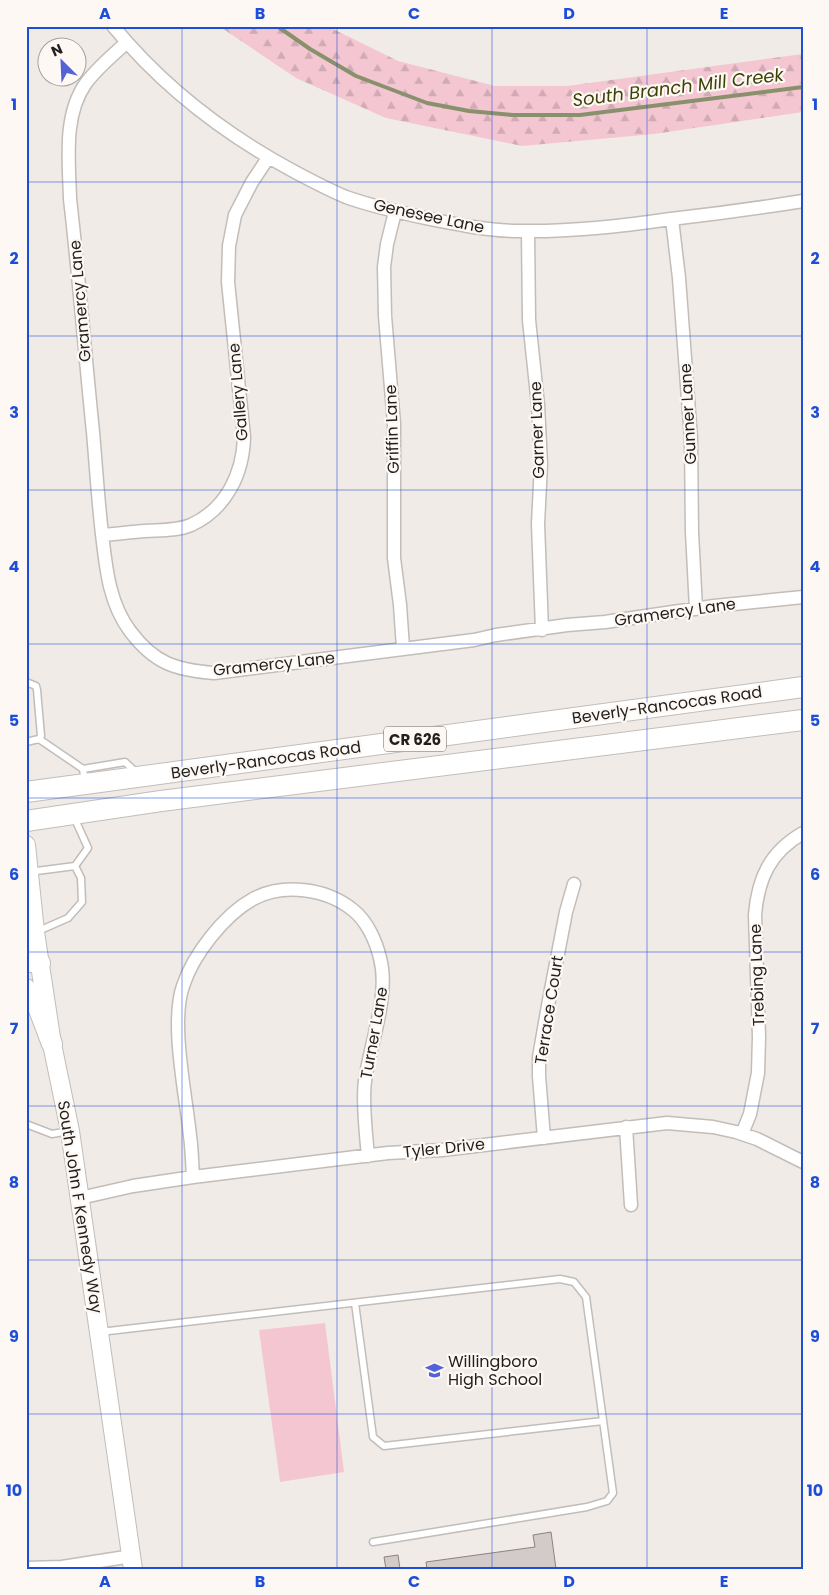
<svg xmlns="http://www.w3.org/2000/svg" width="829" height="1595" viewBox="0 0 829 1595" font-family="Poppins,sans-serif">
  <style>
    .forest { fill: url(#forest-firs) }
    .pitch { fill: #f3c6d2 }
    .lines { fill: none; stroke-linecap: round; stroke-linejoin: round }
    .stream { stroke: #89906c; stroke-width: 4 }
    .building { fill: #d2cbca; stroke: #898381 }
    .lane-casing { stroke: #c2bdb9; stroke-width: 9 }
    .street-casing { stroke: #c2bdb9; stroke-width: 15 }
    .secondary-casing { stroke: #c2bdb9; stroke-width: 20 }
    .primary-casing { stroke: #c2bdb9; stroke-width: 22 }
    .lane { stroke: #fff; stroke-width: 6 }
    .street { stroke: #fff; stroke-width: 12 }
    .secondary { stroke: #fff; stroke-width: 18 }
    .primary { stroke: #fff; stroke-width: 20 }
    .grid { fill: none; stroke: #1d4ed8; stroke-width: 1; stroke-opacity: 0.55 }
    .labels { text-anchor: middle; dominant-baseline: central; stroke-width: 4.5; stroke-linejoin: round; paint-order: stroke }
    .shield { fill: #fef8f4; stroke: #63605e; stroke-width: 1 }
    .shield-label { font-size: 15px; font-weight: bold; fill: #211f1d }
    .street-label { font-size: 16px; fill: #211f1d; stroke: #fef8f4 }
    .poi-label { font-size: 16px; fill: #211f1d; stroke: #fef8f4; text-anchor: start }
    .water-label { font-size: 18px; font-style: italic; fill: #3a4205; stroke: #fef8f4 }
    .neatline { fill: none; stroke: #1d4ed8; stroke-width: 2 }
    .grid-label { font-size: 16px; text-anchor: middle; font-weight: bold; fill: #1d4ed8 }
  </style>
  <defs>
    <pattern id="forest-firs" width="22" height="20" patternUnits="userSpaceOnUse" patternTransform="scale(1.25)"><rect width="22" height="20" fill="#f3c6d2"/><path d="M5 1l3.5 6h-7zM16 11l3.5 6h-7z" fill="#d0aab4"/></pattern>
  </defs>
  <rect width="100%" height="100%" fill="#f0ebe6"/>
  <!-- forest -->
  <path class="forest" d="M 219,26 L 327,26 L 398,61 L 495,86 L 567,86 L 803,54 L 803,112 L 654,134 L 522,146 L 386,118 L 296,78 Z"/>
  <!-- pitch -->
  <path class="pitch" d="M 325,1323 L 344,1472 L 280,1482 L 259,1330 Z"/>
  <g class="lines">
    <!-- stream -->
    <path class="stream" d="M 277,26 L 310,49 L 356,76 L 427,103 L 469,111 L 512,115 L 580,115 L 803,87"/>
  </g>
  <!-- building -->
  <path class="building" d="M 551,1532 L 556,1569 L 427,1569 L 426,1562 L 535,1547 L 533,1535 Z
    M 398,1555 L 400,1569 L 386,1569 L 384,1557 Z"/>
  <g class="lines">
    <defs>
      <path id="lane" d="M 26,682 L 36,686 L 37,690 L 41,736 L 39,739 L 26,742
        M 39,739 L 83,769 L 85,782
        M 83,769 L 125,762 L 137,773
        M 74,817 L 88,848 L 75,866
        M 29,872 L 75,866 L 81,878 L 82,902 L 68,918 L 36,932
        M 26,1124 L 52,1134 L 69,1131
        M 355,1303 L 373,1437 L 384,1446 L 603,1421
        M 100,1332 L 560,1279 L 574,1282 L 586,1297 L 613,1493 L 607,1501 L 587,1507 L 373,1542"/>
      <path id="street" d="M 113,26 C 163,87 226,135 295,172 C 312,181 329,190 346,197 C 374,207 402,213 430,219 C 460,225 490,231 520,231 C 571,232 621,226 671,219 C 715,214 759,208 803,201
        M 127,42 C 113,55 97,68 86,83 C 63,115 69,161 70,199 C 79,276 85,355 93,432 C 96,466 98,500 102,534 C 106,568 109,603 130,631 C 154,663 175,670 214,673 L 474,640 L 496,635 L 567,625 L 605,622 L 714,606 L 803,597
        M 395,212 L 387,244 L 384,267 L 385,316 L 394,424 L 394,558 L 400,605 L 403,648
        M 672,219 L 679,278 L 691,439 L 692,532 L 696,609
        M 528,231 L 529,320 L 538,405 L 541,464 L 538,524 L 542,630
        M 102,535 C 116,534 131,532 145,531 C 160,530 177,531 191,525 C 226,509 243,474 244,437 L 228,282 L 229,246 L 235,215 L 252,182 L 268,158
        M 626,1127 L 631,1205
        M 742,1134 L 750,1114 L 758,1073 L 759,1037 L 755,915 C 758,878 770,852 803,833
        M 544,1138 L 539,1076 L 539,1057 L 549,1000 L 566,912 L 574,884
        M 193,1177 C 192,1163 192,1149 190,1136 C 186,1095 170,1023 183,986 C 193,955 224,915 253,899 C 283,883 326,888 353,910 C 367,921 376,941 380,958 C 390,996 370,1043 365,1081 C 362,1102 366,1134 368,1156
        M 80,1198 L 133,1186 L 193,1177 L 388,1153 L 442,1150 L 667,1123 L 713,1127 L 736,1132 L 757,1139 L 803,1162
        M 26,1568 L 62,1567 L 132,1556"/>
      <path id="secondary" d="M 26,845 L 35,932 L 52,1044 L 70,1131 L 133,1569"/>
      <path id="primary" d="M 26,792 L 803,687
        M 26,821 L 161,801 L 803,720
        M 26,961 L 40,963
        M 26,989 L 38,1007 L 52,1044"/>
    </defs>
    <!-- lane casing -->
    <use href="#lane" class="lane-casing"/>
    <!-- street casing -->
    <use href="#street" class="street-casing"/>
    <!-- secondary casing -->
    <use href="#secondary" class="secondary-casing"/>
    <!-- primary casing -->
    <use href="#primary" class="primary-casing"/>
    <!-- lane -->
    <use href="#lane" class="lane"/>
    <!-- street -->
    <use href="#street" class="street"/>
    <!-- secondary -->
    <use href="#secondary" class="secondary"/>
    <!-- primary -->
    <use href="#primary" class="primary"/>
  </g>
  <!-- grid -->
  <path class="grid" d="M 182,26 L 182,1569M 337,26 L 337,1569M 492,26 L 492,1569M 647,26 L 647,1569M 26,182 L 803,182M 26,336 L 803,336M 26,490 L 803,490M 26,644 L 803,644M 26,798 L 803,798M 26,952 L 803,952M 26,1106 L 803,1106M 26,1260 L 803,1260M 26,1414 L 803,1414"/>
  <!-- icons -->
  <defs>
    <symbol id="school-bare" viewBox="-9 -9 18 18"><path d="M0-5L7-2L0 1L-7-2ZM-4 1L0 2.5L4 1V4Q0 6-4 4Z" fill="#5462d8" stroke="#fef8f4" stroke-width="2.5" paint-order="stroke"/></symbol>
  </defs>
  <g fill-rule="evenodd">
    <use href="#school-bare" x="422" y="1358" width="25" height="25"/>
  </g>
  <g class="labels">
    <!-- shield labels -->
    <rect class="shield" x="384" y="726.5" width="62" height="25" rx="4"/>
    <g class="shield-label">
      <text x="415" y="739">CR 626</text>
    </g>
    <!-- street labels -->
    <g class="street-label">
      <text transform="translate(429 216) rotate(12)">Genesee Lane</text>
      <text transform="translate(80 301) rotate(-95)">Gramercy Lane</text>
      <text transform="translate(238 392) rotate(-95)">Gallery Lane</text>
      <text transform="translate(688 414) rotate(-93)">Gunner Lane</text>
      <text transform="translate(392 429) rotate(-92)">Griffin Lane</text>
      <text transform="translate(537 430) rotate(-92)">Garner Lane</text>
      <text transform="translate(675 612) rotate(-8)">Gramercy Lane</text>
      <text transform="translate(274 664) rotate(-6)">Gramercy Lane</text>
      <text transform="translate(667 705) rotate(-8)">Beverly-Rancocas Road</text>
      <text transform="translate(266 760) rotate(-8)">Beverly-Rancocas Road</text>
      <text transform="translate(757 975) rotate(-92)">Trebing Lane</text>
      <text transform="translate(549 1010) rotate(-81)">Terrace Court</text>
      <text transform="translate(374 1033) rotate(-80)">Turner Lane</text>
      <text transform="translate(444 1148) rotate(-6)">Tyler Drive</text>
      <text transform="translate(80 1207) rotate(81)">South John F Kennedy Way</text>
    </g>
    <!-- poi labels -->
    <g class="poi-label">
      <text x="448" y="1361">Willingboro<tspan x="448" dy="18">High School</tspan></text>
    </g>
    <!-- water labels -->
    <g class="water-label">
      <text transform="translate(678 87) rotate(-7)">South Branch Mill Creek</text>
    </g>
  </g>
  <!-- border -->
  <rect width="829" height="1595" fill="none" stroke="#fef8f4" stroke-width="55"/>
  <!-- north arrow -->
  <g transform="translate(62 62) rotate(336)"><circle r="24" fill="#fef8f4" stroke="#a6a19e"/>
  <path d="M0-4L9 19L0 12L-9 19Z" fill="#5462d8"/>
  <text y="-8" font-size="14" font-weight="bold" text-anchor="middle" fill="#211f1d">N</text>
  </g>
  <rect x="28" y="28" width="774" height="1540" class="neatline"/>
  <g class="grid-label">
    <text x="105" y="19">A</text>
    <text x="260" y="19">B</text>
    <text x="414" y="19">C</text>
    <text x="569" y="19">D</text>
    <text x="724" y="19">E</text>
    <text x="14" y="110">1</text>
    <text x="815" y="110">1</text>
    <text x="14" y="264">2</text>
    <text x="815" y="264">2</text>
    <text x="14" y="418">3</text>
    <text x="815" y="418">3</text>
    <text x="14" y="572">4</text>
    <text x="815" y="572">4</text>
    <text x="14" y="726">5</text>
    <text x="815" y="726">5</text>
    <text x="14" y="880">6</text>
    <text x="815" y="880">6</text>
    <text x="14" y="1034">7</text>
    <text x="815" y="1034">7</text>
    <text x="14" y="1188">8</text>
    <text x="815" y="1188">8</text>
    <text x="14" y="1342">9</text>
    <text x="815" y="1342">9</text>
    <text x="14" y="1496">10</text>
    <text x="815" y="1496">10</text>
    <text x="105" y="1587">A</text>
    <text x="260" y="1587">B</text>
    <text x="414" y="1587">C</text>
    <text x="569" y="1587">D</text>
    <text x="724" y="1587">E</text>
  </g>
</svg>
